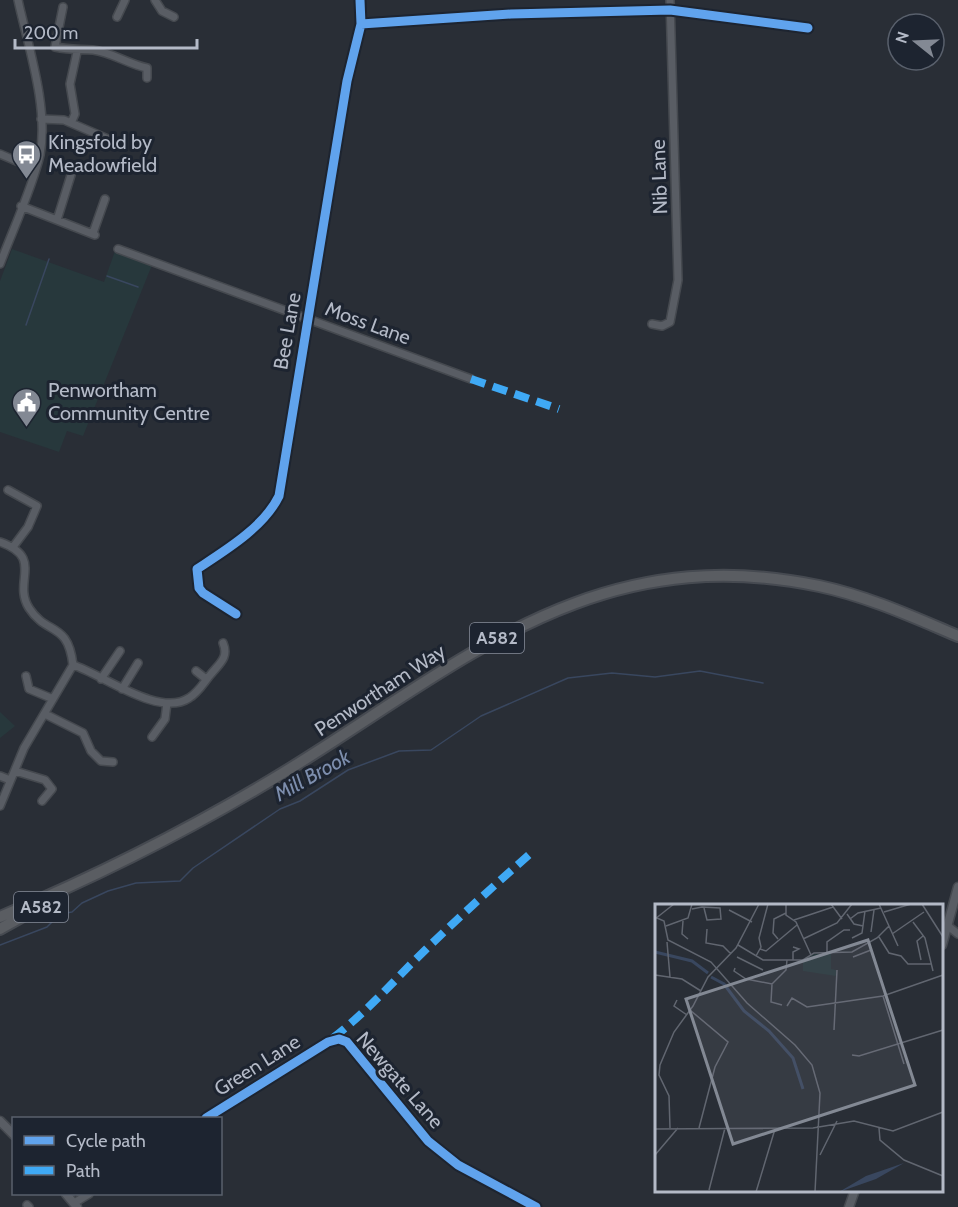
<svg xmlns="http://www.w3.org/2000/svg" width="958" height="1207" viewBox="0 0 958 1207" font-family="Cabin,sans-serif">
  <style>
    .green { fill: #27383c }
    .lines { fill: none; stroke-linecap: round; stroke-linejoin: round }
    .stream { stroke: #39475f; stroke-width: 1.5 }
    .minor-casing { stroke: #45494f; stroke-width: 10 }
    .tertiary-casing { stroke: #45494f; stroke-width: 11 }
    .trunk-casing { stroke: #464a51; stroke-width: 14 }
    .minor { stroke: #595d64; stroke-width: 7 }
    .tertiary { stroke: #595d64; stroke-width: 8 }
    .trunk { stroke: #5a5d62; stroke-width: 10 }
    .quiet { stroke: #3fa9f5; stroke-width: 8; stroke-dasharray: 15 8; stroke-linecap: butt }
    .cycleway-casing { stroke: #1d2430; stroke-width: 13 }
    .cycleway { stroke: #60a3ed; stroke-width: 9 }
    .labels { text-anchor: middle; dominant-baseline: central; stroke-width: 6; stroke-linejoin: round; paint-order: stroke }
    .shield { fill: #1d2430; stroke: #878d9a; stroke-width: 1.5 }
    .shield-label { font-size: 18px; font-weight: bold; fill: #b4bac7 }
    .poi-label { font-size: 20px; fill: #b4bac7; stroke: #1d2430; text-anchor: start }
    .street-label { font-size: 20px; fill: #b4bac7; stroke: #1d2430 }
    .water-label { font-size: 21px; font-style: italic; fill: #7d8ead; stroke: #1d2430 }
    .inset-river { fill: none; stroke: #39475f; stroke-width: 3 }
    .inset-road { fill: none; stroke: #616670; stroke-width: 1.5 }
    .view { fill: #838994; fill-opacity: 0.15; stroke: #838994; stroke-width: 3 }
    .inset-edge { fill: none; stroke: #b4bac7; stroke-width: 3 }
  </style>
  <rect width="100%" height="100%" fill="#292e36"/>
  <!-- green -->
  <path class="green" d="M 12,249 L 104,282 L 115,251 L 152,265 L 83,436 L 67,431 L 59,452 L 0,432 L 0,281 Z
    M 0,712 L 15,726 L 0,738 Z"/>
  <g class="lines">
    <!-- stream -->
    <path class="stream" d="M 107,276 L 138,287
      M 26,325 L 49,259
      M 0,945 L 47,927 L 60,914 L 72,912 L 82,903 L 108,891 L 136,883 L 180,881 L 193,868 L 280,809 L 300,801 L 348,770 L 399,751 L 431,750 L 481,716 L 568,678 L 612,673 L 655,677 L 700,671 L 763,683"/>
    <defs>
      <path id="minor" d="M 155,0 L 162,11 L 174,17
        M 63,7 L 55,47 C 70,50 79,49 93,50 C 111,52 128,64 147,68 L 147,78
        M 117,17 L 125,0
        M 361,24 L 511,14 L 670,10 L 808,28
        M 41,119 L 64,120 L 122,145
        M 71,123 L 75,114 L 70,84 L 77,52
        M 0,154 L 35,169
        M 21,206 L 95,235
        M 57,220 L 71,175
        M 93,233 L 105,199
        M 118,249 L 471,379
        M 0,264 C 12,232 33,186 40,155 C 49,108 28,46 18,0
        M 652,324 L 662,326 L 670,322 L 678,280 L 670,0
        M 8,490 L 37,506 L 28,527 L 13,547
        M 0,542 C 45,558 12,581 29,608 C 47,636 68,621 73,665 L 24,748 L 0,806
        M 236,614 L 203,593 L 199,588 L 197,569 C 226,550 264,527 279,496 L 347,81 L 361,24 L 360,0
        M 73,665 C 102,674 159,718 189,698 C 199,692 204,682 211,674 C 220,663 229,657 223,643
        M 196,671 L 206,679
        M 26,676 L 29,689 L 53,699
        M 101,679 L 120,651
        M 122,689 L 138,663
        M 45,714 L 83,733 L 91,751 L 101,761 L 113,762
        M 152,737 L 165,719 L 167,703
        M 15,771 L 45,780 L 52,789 L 42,801
        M 0,776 L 10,780
        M 948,926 L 958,934
        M 206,1118 L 328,1042 L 339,1039 L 347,1042 L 428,1141 L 458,1165 L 536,1207
        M 74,1203 L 89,1194
        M 27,1205 L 29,1207"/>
      <path id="tertiary" d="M 942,945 L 958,887
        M 0,1121 L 14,1135
        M 66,1194 L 77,1207
        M 849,1207 L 855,1190"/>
      <path id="trunk" d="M 0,917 C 97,876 193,828 283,773 C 461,664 593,539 819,586 C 867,596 913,617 958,636
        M 0,929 L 50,901"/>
    </defs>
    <!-- minor casing -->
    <use href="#minor" class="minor-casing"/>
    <!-- tertiary casing -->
    <use href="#tertiary" class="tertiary-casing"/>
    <!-- trunk casing -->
    <use href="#trunk" class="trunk-casing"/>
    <!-- minor -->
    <use href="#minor" class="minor"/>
    <!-- tertiary -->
    <use href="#tertiary" class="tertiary"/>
    <!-- trunk -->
    <use href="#trunk" class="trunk"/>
    <!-- quiet -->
    <path class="quiet" d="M 471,379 L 559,409
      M 333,1038 C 361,1016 385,991 410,965 C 448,927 489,890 530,854"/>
    <defs>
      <path id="cycleway" d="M 361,24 L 511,14 L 670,10 L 808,28
        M 236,614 L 203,593 L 199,588 L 197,569 C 226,550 264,527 279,496 L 347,81 L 361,24 L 360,0
        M 206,1118 L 328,1042 L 339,1039 L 347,1042 L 428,1141 L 458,1165 L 536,1207"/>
    </defs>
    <!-- cycleway casing -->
    <use href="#cycleway" class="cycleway-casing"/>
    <!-- cycleway -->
    <use href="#cycleway" class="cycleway"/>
  </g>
  <!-- icons -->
  <defs>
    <symbol id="bus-pin" viewBox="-11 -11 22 30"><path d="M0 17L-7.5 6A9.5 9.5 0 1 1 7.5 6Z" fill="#838994" stroke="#1d2430"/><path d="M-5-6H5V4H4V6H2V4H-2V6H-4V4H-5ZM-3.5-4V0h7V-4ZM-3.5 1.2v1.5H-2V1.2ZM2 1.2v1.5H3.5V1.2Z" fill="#fff"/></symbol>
    <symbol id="civic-pin" viewBox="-11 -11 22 30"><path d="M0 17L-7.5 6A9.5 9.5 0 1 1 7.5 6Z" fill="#838994" stroke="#1d2430"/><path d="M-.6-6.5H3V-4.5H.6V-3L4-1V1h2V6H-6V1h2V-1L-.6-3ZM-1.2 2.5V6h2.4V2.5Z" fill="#fff"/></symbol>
  </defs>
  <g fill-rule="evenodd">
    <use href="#bus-pin" x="10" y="138" width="33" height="45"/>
    <use href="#civic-pin" x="10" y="386" width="33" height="45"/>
  </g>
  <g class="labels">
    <!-- shield labels -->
    <g class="shield">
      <rect x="470" y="623" width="54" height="30" rx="4.5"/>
      <rect x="14" y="892" width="54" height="30" rx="4.5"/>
    </g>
    <g class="shield-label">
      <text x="497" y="638">A582</text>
      <text x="41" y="907">A582</text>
    </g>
    <!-- poi labels -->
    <g class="poi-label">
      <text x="48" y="142">Kingsfold by<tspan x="48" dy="23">Meadowfield</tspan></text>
      <text x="48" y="390">Penwortham<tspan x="48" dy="23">Community Centre</tspan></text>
    </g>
    <!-- street labels -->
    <g class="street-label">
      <text transform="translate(659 177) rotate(-92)">Nib Lane</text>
      <text transform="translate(368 323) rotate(20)">Moss Lane</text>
      <text transform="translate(287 331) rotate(-80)">Bee Lane</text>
      <text transform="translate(380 690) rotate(-33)">Penwortham Way</text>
      <text transform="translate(257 1065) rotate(-32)">Green Lane</text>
      <text transform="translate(400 1080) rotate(49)">Newgate Lane</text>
    </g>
    <!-- water labels -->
    <g class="water-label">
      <text transform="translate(312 775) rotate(-29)">Mill Brook</text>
    </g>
  </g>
  <!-- overview -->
  <g transform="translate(655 904)">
    <rect width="288" height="288" fill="#292e36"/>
    <path d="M 159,50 L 176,50 L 176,65 L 181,66 L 181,72 L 148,67 L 148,57 Z" fill="#27383c"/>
    <path d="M 249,259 L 221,275 L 184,288 L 211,272 Z" fill="#39475f"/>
    <path class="inset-river" d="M 0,48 L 37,57 L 53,69M 56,73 L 69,80 L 89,107 L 114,127 L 138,154 L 148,185"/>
    <path class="inset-road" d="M 131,0 L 131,11 L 141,18 L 156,51M 176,0 L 187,15M 224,0 L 243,42M 267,0 L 288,33M 37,5 L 47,3 L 65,4 L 66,15 L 52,16 L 49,4M 74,6 L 97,18M 229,8 L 256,0M 192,10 L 199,20 L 208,22M 2,14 L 9,17 L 13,36 L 56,58 L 92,99 L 140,141 L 157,161 L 165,189 L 160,288M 0,15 L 19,0M 195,15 L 203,9 L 226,4M 139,16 L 178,3M 28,17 L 27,30 L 33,35M 258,18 L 270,34 L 278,67M 11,22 L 33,14 L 37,0M 52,25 L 51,39 L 68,42 L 76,50M 216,28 L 219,6M 237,30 L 269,8M 224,33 L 234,49 L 246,52 L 253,60 L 276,60M 197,34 L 207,29 L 210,7M 123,35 L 118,29 L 119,15 L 131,9M 148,35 L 182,19 L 197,0M 12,38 L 15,73M 83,41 L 108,56 L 148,56 L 159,49 L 197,48 L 222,34 L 234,22M 105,45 L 111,47 L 142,21M 172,49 L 172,38 L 189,26 L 195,26M 101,52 L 106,43 L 104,34 L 113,0M 82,53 L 108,66M 198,53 L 216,46M 138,56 L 138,48 L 144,45 L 138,43M 266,56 L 262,37 L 268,32M 80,64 L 79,67 L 91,75 L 117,80 L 131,66 L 132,56M 0,71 L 27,75 L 46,87M 117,80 L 116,98 L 127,101M 228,92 L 249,160M 22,96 L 19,102 L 32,111M 132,102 L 137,94 L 152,103 L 228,92 L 288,71M 35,106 L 73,138 L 60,163 L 44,224M 179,126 L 182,66M 197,151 L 204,152 L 288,126M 15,224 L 14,192 L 4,171 L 5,161 L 19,128 L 38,102 L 53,73 L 81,44 L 104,0M 224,224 L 225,236 L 249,256 L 288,272M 0,225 L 158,224 L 199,217 L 238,227 L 288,208M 0,251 L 23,224M 165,251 L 182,217M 54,286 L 70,224M 101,288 L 120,225"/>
    <path class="view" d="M 213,36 L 260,181 L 78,240 L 31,95 Z"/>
    <rect width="288" height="288" class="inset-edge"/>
  </g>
  <!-- legend -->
  <rect x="12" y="1117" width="210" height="78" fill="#1d2430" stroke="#59606c" stroke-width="1.5"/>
  <rect x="24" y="1136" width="30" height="9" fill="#60a3ed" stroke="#59606c" stroke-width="1.5"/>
  <text x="66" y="1147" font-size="18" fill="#b4bac7">Cycle path</text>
  <rect x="24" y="1166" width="30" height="9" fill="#3fa9f5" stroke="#59606c" stroke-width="1.5"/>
  <text x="66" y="1177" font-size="18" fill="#b4bac7">Path</text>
  <!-- north arrow -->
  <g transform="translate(916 42) rotate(288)"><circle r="28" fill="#1d2430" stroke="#59606c" stroke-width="1.5"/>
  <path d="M0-4.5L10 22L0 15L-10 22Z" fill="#838994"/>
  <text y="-9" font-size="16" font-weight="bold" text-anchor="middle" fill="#b4bac7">N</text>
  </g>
  <!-- scale -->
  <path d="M15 39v9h182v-9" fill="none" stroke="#b4bac7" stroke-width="3"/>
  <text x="24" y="39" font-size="18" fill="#b4bac7" stroke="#1d2430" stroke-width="4.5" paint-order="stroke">200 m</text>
</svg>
